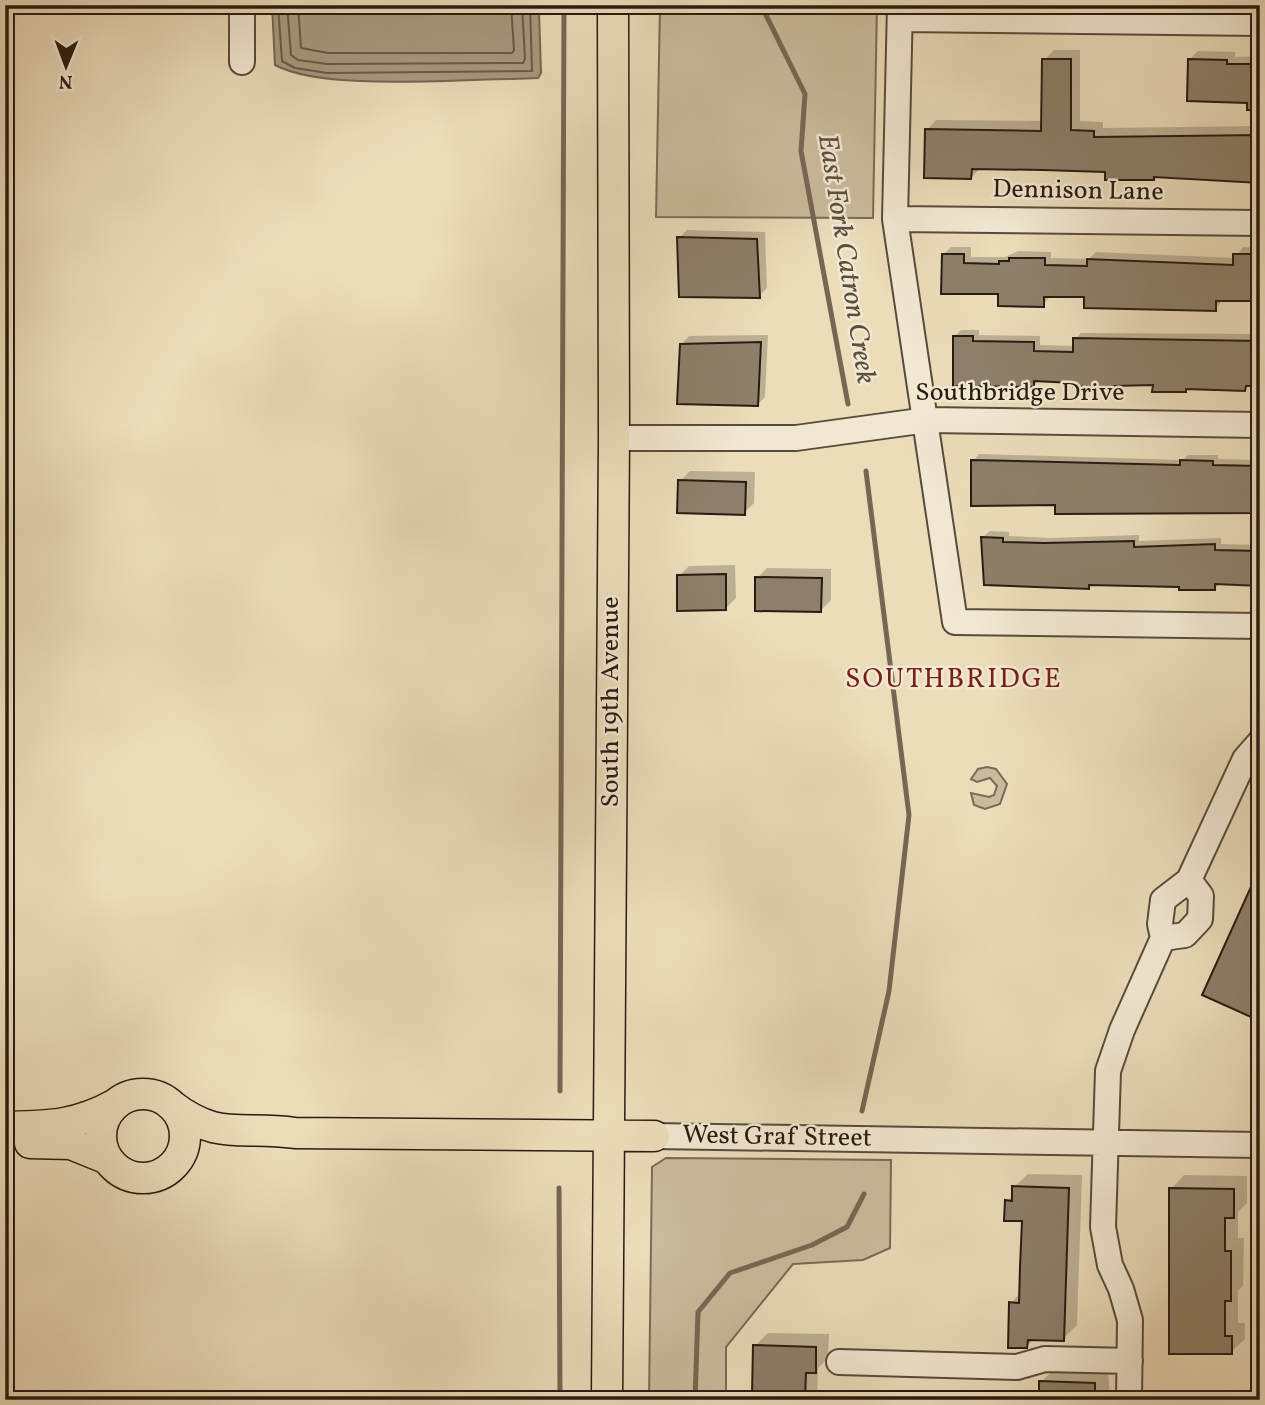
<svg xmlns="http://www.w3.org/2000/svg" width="1265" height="1405" viewBox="0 0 1265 1405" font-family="Vollkorn,serif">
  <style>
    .green { fill: #cabb9d; stroke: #796b57; stroke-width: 2 }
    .water { fill: #a99a81; stroke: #756754; stroke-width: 2 }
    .shadow { fill: #0003 }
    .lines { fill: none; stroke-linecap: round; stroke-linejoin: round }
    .shore { stroke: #685a49; stroke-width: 2 }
    .stream { stroke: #756754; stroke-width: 5 }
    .building { fill: #8d7f69; stroke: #281b11; stroke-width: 2 }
    .minor-casing { stroke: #594b3b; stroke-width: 28 }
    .major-casing { stroke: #281b11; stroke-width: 33 }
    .minor { stroke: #f2e8d2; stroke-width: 24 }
    .major { stroke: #ebdcba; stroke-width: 30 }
    .labels { text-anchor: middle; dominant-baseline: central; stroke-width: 5; stroke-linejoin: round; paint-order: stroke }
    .street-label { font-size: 26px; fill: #281b11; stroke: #f2e8d2 }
    .water-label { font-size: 28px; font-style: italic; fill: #5c4e3e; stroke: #f2e8d2 }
    .neighbourhood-label { font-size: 28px; letter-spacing: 2px; fill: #7a1f14; stroke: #f2e8d2 }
  </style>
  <rect width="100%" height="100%" fill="#ebdcba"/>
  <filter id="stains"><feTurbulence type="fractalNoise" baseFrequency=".00286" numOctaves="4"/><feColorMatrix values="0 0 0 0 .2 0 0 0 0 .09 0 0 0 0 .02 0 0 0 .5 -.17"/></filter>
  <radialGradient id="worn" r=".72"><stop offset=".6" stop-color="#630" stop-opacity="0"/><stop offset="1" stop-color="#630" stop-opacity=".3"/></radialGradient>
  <!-- green -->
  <path class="green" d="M 660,5 L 877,5 L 873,218 L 656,217 Z
    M 987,767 L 996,769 L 1007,784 L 1000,804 L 985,809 L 974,805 L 971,793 L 989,797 L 994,795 L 997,786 L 990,778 L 977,782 L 971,779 L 978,769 Z
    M 666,1158 L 891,1160 L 890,1248 L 863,1260 L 793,1264 L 726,1347 L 726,1400 L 649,1400 L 652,1167 Z"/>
  <!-- water -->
  <path class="water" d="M 272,5 L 535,5 L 539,11 L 541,73 L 538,78 L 512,79 C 453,79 323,91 275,65 Z"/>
  <!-- shadow -->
  <path class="shadow" d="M 1054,50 L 1080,50 L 1080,121 L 1103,122 L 1103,128 L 1260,126 L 1260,181 L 1157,176 L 1153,179 L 1107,171 L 981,167 L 971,178 L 927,130 L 936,120 L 1043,121 L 1044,60 Z
    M 1198,51 L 1235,52 L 1235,57 L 1260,56 L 1260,108 L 1190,59 Z
    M 687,230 L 765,232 L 767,288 L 759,296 L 679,238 Z
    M 951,247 L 971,247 L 971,257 L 1005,257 L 1018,251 L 1051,252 L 1051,258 L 1089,259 L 1096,252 L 1235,258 L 1243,247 L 1260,248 L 1260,299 L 1223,299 L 1215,310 L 1086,295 L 1051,295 L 1043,305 L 1000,292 L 943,255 Z
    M 961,330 L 979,330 L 979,335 L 1040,336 L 1040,345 L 1075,346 L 1075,339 L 1081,333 L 1260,334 L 1260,384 L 1250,384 L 1245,389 L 1154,390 L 1154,384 L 1039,380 L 1034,385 L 955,336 Z
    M 768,335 L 765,397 L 757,405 L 681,345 L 689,336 Z
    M 979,454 L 1183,460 L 1188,455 L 1218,455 L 1218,459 L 1260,460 L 1260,511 L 1057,503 L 973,461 Z
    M 690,471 L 755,472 L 754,503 L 744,513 L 680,481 Z
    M 990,531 L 1009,532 L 1009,536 L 1051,538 L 1139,535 L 1139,541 L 1221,538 L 1221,544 L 1255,545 L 1260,540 L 1260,584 L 1220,583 L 1214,589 L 1092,583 L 1088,587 L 983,537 Z
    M 735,565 L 736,598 L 726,608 L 679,576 L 689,566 Z
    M 767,568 L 831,569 L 831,600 L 821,610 L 757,578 Z
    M 1028,1174 L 1082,1175 L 1077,1325 L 1063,1339 L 1035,1338 L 1027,1346 L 1011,1303 L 1021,1292 L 1024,1219 L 1007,1201 L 1014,1194 L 1014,1187 Z
    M 1184,1175 L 1247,1176 L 1247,1203 L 1238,1212 L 1238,1238 L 1244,1238 L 1243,1286 L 1238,1291 L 1238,1323 L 1245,1323 L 1245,1339 L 1231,1352 L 1171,1352 L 1171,1189 Z
    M 768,1333 L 829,1334 L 828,1358 L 818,1368 L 817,1400 L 755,1400 L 755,1346 Z
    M 1054,1369 L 1108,1370 L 1110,1400 L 1040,1400 L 1041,1382 Z"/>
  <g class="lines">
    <!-- shore -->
    <path class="shore" d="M 278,5 L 282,61 L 295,68 L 327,73 L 532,71 L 530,5
      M 287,5 L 291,55 L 298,60 L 327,64 L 523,63 L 525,59 L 522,5
      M 298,5 L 301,48 L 328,53 L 512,53 L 514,50 L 511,5"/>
    <!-- stream -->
    <path class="stream" d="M 761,5 L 805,94 L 801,151 L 848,404
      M 560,1091 L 564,5
      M 862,1111 L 889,991 L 909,815 L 866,471
      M 559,1188 L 560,1400
      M 695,1400 L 698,1312 L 730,1273 L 812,1245 L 847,1227 L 864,1194"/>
  </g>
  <!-- building -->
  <path class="building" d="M 1042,59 L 1071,59 L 1071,130 L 1094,131 L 1094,137 L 1260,135 L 1260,183 L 1154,177 L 1154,180 L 1105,180 L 1105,172 L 1043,170 L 972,169 L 971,179 L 924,178 L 925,129 L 1041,131 Z
    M 1188,59 L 1227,60 L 1227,64 L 1260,64 L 1260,110 L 1247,110 L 1247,103 L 1187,101 Z
    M 677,237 L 757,239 L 760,298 L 679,297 Z
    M 942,254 L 964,254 L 964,263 L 999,264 L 999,261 L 1009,261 L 1009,258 L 1045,258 L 1045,265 L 1087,266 L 1087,259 L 1233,265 L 1233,254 L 1260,254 L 1260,301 L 1216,301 L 1216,311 L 1084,308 L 1084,297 L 1044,297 L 1044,307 L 998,306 L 998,294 L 941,294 Z
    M 953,336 L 973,336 L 973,341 L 1034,342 L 1034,351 L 1073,352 L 1073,338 L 1260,341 L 1260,386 L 1246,386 L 1245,391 L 1186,389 L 1186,392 L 1152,392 L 1153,385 L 1073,387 L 1073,383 L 1034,381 L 1034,387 L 953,386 Z
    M 761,342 L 758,406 L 677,404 L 680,344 Z
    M 971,460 L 1180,465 L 1180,460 L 1213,461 L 1213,465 L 1260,466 L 1260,513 L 1055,514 L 1055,505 L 971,506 Z
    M 678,480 L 746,482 L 745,515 L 677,513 Z
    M 981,537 L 1003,538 L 1003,542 L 1044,543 L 1134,541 L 1134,547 L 1215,544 L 1215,550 L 1260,551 L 1260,586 L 1215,584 L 1215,590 L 1179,590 L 1179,587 L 1089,585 L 1089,589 L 984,585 Z
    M 726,574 L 726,610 L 677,611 L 677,575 Z
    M 755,577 L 822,578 L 821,612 L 755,611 Z
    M 1260,867 L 1260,1021 L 1202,995 Z
    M 1012,1186 L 1069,1188 L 1064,1341 L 1028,1340 L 1027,1348 L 1008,1348 L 1009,1302 L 1019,1303 L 1020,1267 L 1022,1221 L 1004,1221 L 1005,1200 L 1012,1201 Z
    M 1169,1188 L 1234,1189 L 1234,1218 L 1225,1218 L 1225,1251 L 1231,1251 L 1231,1301 L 1225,1301 L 1225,1336 L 1232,1336 L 1232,1354 L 1169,1354 Z
    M 753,1345 L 816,1347 L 816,1373 L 806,1373 L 805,1400 L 759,1400 L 759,1394 L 752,1395 Z
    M 1039,1381 L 1095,1383 L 1095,1400 L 1039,1400 Z"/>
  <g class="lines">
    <defs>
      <path id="minor" d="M 900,5 L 895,219 L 955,622 L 1260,626
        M 900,19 L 1260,23
        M 242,62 L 242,5
        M 895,219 L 1260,223
        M 614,438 L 796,438 L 927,420 L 1260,425
        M 1163,938 L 1160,924 L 1163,900 L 1189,880
        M 654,1136 L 1260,1145
        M 839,1362 L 1017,1367 L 1045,1359 L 1130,1361
        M 1129,1400 L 1130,1320 L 1121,1289 L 1110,1265 L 1103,1227 L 1108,1071 L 1122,1030 L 1163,938 L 1185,935 L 1200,919 L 1201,896 L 1189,880 L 1245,759 L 1260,742"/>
      <path id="major" d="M101 1136a42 42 0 1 1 84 0a42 42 0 1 1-84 0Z
        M 171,1105 C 219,1142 241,1125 295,1133 L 654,1136
        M 5,1127 C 50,1126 76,1126 116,1104
        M 30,1143 L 71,1144 L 108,1159
        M 607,1400 L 614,438 L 613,5"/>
    </defs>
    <!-- minor casing -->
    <use href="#minor" class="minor-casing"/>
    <!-- major casing -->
    <use href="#major" class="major-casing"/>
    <!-- minor -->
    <use href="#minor" class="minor"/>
    <!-- major -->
    <use href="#major" class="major"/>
  </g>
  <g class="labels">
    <!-- street labels -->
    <g class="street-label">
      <text transform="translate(1078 191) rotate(1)">Dennison Lane</text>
      <text x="1020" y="393">Southbridge Drive</text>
      <text transform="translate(611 702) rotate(-90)">South 19th Avenue</text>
      <text transform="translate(777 1137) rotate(1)">West Graf Street</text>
    </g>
    <!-- water labels -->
    <g class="water-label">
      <text transform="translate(846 259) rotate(81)">East Fork Catron Creek</text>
    </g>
    <!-- neighbourhood labels -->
    <g class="neighbourhood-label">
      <text x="954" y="679">SOUTHBRIDGE</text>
    </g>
  </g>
  <!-- margin -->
  <rect width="1265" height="1405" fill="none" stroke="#ebdcba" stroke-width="28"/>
  <rect x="7" y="7" width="1251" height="1391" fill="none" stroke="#281b11" stroke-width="3.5"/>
  <rect x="14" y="14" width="1237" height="1377" fill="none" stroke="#281b11" stroke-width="2"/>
  <!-- north arrow -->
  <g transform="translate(66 66) rotate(181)" stroke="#f2e8d2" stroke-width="5" paint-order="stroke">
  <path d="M0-5L12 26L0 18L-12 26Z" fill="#281b11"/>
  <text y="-10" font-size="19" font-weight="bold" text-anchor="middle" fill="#281b11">N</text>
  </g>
  <rect width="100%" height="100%" filter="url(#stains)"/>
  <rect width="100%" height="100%" fill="url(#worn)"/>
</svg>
